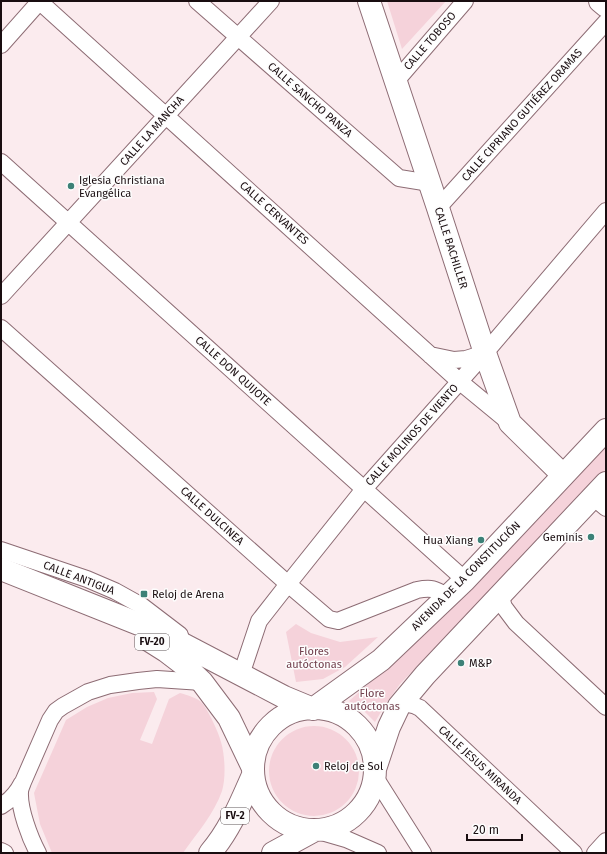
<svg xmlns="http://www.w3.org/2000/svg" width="607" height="854" viewBox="0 0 607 854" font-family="'Fira Sans',sans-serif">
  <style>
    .green { fill: #f5d2da }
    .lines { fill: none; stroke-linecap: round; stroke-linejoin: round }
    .street-casing { stroke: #8d6c74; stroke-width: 18 }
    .secondary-casing { stroke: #8d6c74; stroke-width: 24 }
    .primary-casing { stroke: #8d6c74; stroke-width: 24 }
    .street { stroke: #fff; stroke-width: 16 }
    .secondary { stroke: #fff; stroke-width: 22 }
    .primary { stroke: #fff; stroke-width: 22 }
    .poi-dot { fill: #3c8177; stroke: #fdfdfd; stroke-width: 1.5 }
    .labels { text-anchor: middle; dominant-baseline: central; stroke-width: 3; stroke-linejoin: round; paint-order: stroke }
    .shield { fill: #fdfdfd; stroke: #5d5557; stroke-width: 1 }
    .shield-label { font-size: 10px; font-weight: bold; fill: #190d10 }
    .street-label { font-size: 11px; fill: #190d10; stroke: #fdfdfd }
    .poi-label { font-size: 11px; fill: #190d10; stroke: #fdfdfd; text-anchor: start }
    .park-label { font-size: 11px; fill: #72404d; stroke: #fdfdfd }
  </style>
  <rect width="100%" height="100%" fill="#fbebee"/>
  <!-- green -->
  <path class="green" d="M 387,1 L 446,1 L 402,49 Z
    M 606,441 L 606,469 L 400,684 L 387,702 L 375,722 L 364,711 L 349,701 L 367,685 L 384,669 Z
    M 296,624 L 311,633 L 340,642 L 378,637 L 345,667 L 323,679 L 296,682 L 286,632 Z
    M 154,692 L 157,699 L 140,740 L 152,744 L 169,699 L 180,693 C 187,695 198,698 202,703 C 208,710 219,733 221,742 C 225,755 226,778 222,791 C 214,814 197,833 183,853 L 52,853 L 40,824 L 34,793 L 66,720 L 87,707 L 108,698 L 132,693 Z
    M269 771a45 45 0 1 1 90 0a45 45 0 1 1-90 0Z"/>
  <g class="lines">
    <defs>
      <path id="street" d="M 39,1 L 459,381 L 510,423
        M 197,1 L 399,178 L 430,183
        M 1,45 L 40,1
        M 396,81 L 465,1
        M 1,162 L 465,580
        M 438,208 L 606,22
        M 1,296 L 271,1
        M 1,328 L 288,584 L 329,619 L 338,621 L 417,590 C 432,587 435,589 447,596
        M 430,355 L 454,360 L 466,359 L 485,353
        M 593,497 L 606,508
        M 1,550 L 87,579 L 115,591 L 142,606 L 180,635
        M 500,595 L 504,607 L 516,623 L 606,707
        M 241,675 L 259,621 L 288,584 L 364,489 L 485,353 L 606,211
        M 399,706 C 407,703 412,704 420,708 L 574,853
        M 375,777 L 423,853
        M 1,806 C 11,800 17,793 22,783
        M 315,830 L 346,839 L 378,853
        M 1,851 L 5,853
        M 38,853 C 30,838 19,809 20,792 C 20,789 22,785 23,782 L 50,720 L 56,711 L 63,706 L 88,692 L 110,685 L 138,681 L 157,679 L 202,682
        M 595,853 L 606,841"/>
      <path id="secondary" d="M 369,1 L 438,208 L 485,353 L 510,423 L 563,475
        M 600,1 L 606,6"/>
      <path id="primary" d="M 1,569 L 149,628 L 173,639 L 284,697 L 313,709
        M 147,639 L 166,651 L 183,664 L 202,682 L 229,718 L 253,768
        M253 769a61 61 0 1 1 122 0a61 61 0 1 1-122 0Z
        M 313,709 L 381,660 L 465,580 L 606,430
        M 375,769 L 389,727 L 399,706 L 425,675 L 606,483
        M 210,853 C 230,830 241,802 253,775
        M 273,853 L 315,830"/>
    </defs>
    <!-- street casing -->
    <use href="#street" class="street-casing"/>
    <!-- secondary casing -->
    <use href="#secondary" class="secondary-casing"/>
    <!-- primary casing -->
    <use href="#primary" class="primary-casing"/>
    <!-- street -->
    <use href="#street" class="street"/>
    <!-- secondary -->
    <use href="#secondary" class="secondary"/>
    <!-- primary -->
    <use href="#primary" class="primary"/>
  </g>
  <!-- markers -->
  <g class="poi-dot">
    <circle cx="71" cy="186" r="4"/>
    <circle cx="591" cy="537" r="4"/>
    <circle cx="481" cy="540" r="4"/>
    <rect x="140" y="590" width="8" height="8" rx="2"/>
    <circle cx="461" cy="663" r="4"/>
    <circle cx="316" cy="766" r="4"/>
  </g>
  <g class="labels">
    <!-- shield labels -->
    <g class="shield">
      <rect x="135" y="634" width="34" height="16" rx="3"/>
      <rect x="221" y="808" width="28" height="16" rx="3"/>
    </g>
    <g class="shield-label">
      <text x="152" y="642">FV-20</text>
      <text x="235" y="816">FV-2</text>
    </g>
    <!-- street labels -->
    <g class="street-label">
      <text transform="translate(430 41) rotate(-49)">CALLE TOBOSO</text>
      <text transform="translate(310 100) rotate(41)">CALLE SANCHO PANZA</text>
      <text transform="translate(522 115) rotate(-48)">CALLE CIPRIANO GUTIÉREZ ORAMAS</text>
      <text transform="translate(152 131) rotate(-48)">CALLE LA MANCHA</text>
      <text transform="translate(274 213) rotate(42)">CALLE CERVANTES</text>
      <text transform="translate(451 248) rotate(72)">CALLE BACHILLER</text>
      <text transform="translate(233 371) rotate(42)">CALLE DON QUIJOTE</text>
      <text transform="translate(412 435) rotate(-48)">CALLE MOLINOS DE VIENTO</text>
      <text transform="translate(212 516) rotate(42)">CALLE DULCINEA</text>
      <text transform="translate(466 576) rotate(-45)">AVENIDA DE LA CONSTITUCIÓN</text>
      <text transform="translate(79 578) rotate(21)">CALLE ANTIGUA</text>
      <text transform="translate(480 765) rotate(43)">CALLE JESUS MIRANDA</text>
    </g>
    <!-- poi labels -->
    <g class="poi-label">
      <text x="79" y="180">Iglesia Christiana<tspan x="79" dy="13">Evangélica</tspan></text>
      <text x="583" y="537" text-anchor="end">Geminis</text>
      <text x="473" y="540" text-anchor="end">Hua Xiang</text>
      <text x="152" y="594">Reloj de Arena</text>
      <text x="469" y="663">M&amp;P</text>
      <text x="324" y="766">Reloj de Sol</text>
    </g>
    <!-- park labels -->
    <g class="park-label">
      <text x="314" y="651">Flores<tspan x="314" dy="13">autóctonas</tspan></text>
      <text x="372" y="693">Flore<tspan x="372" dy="13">autóctonas</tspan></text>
    </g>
  </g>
  <!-- border -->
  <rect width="607" height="854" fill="none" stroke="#190d10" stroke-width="4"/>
  <!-- scale -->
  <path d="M467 834v6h55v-6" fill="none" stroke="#190d10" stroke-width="2"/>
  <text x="473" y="834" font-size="12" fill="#190d10" stroke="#fdfdfd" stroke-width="3" paint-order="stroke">20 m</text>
</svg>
